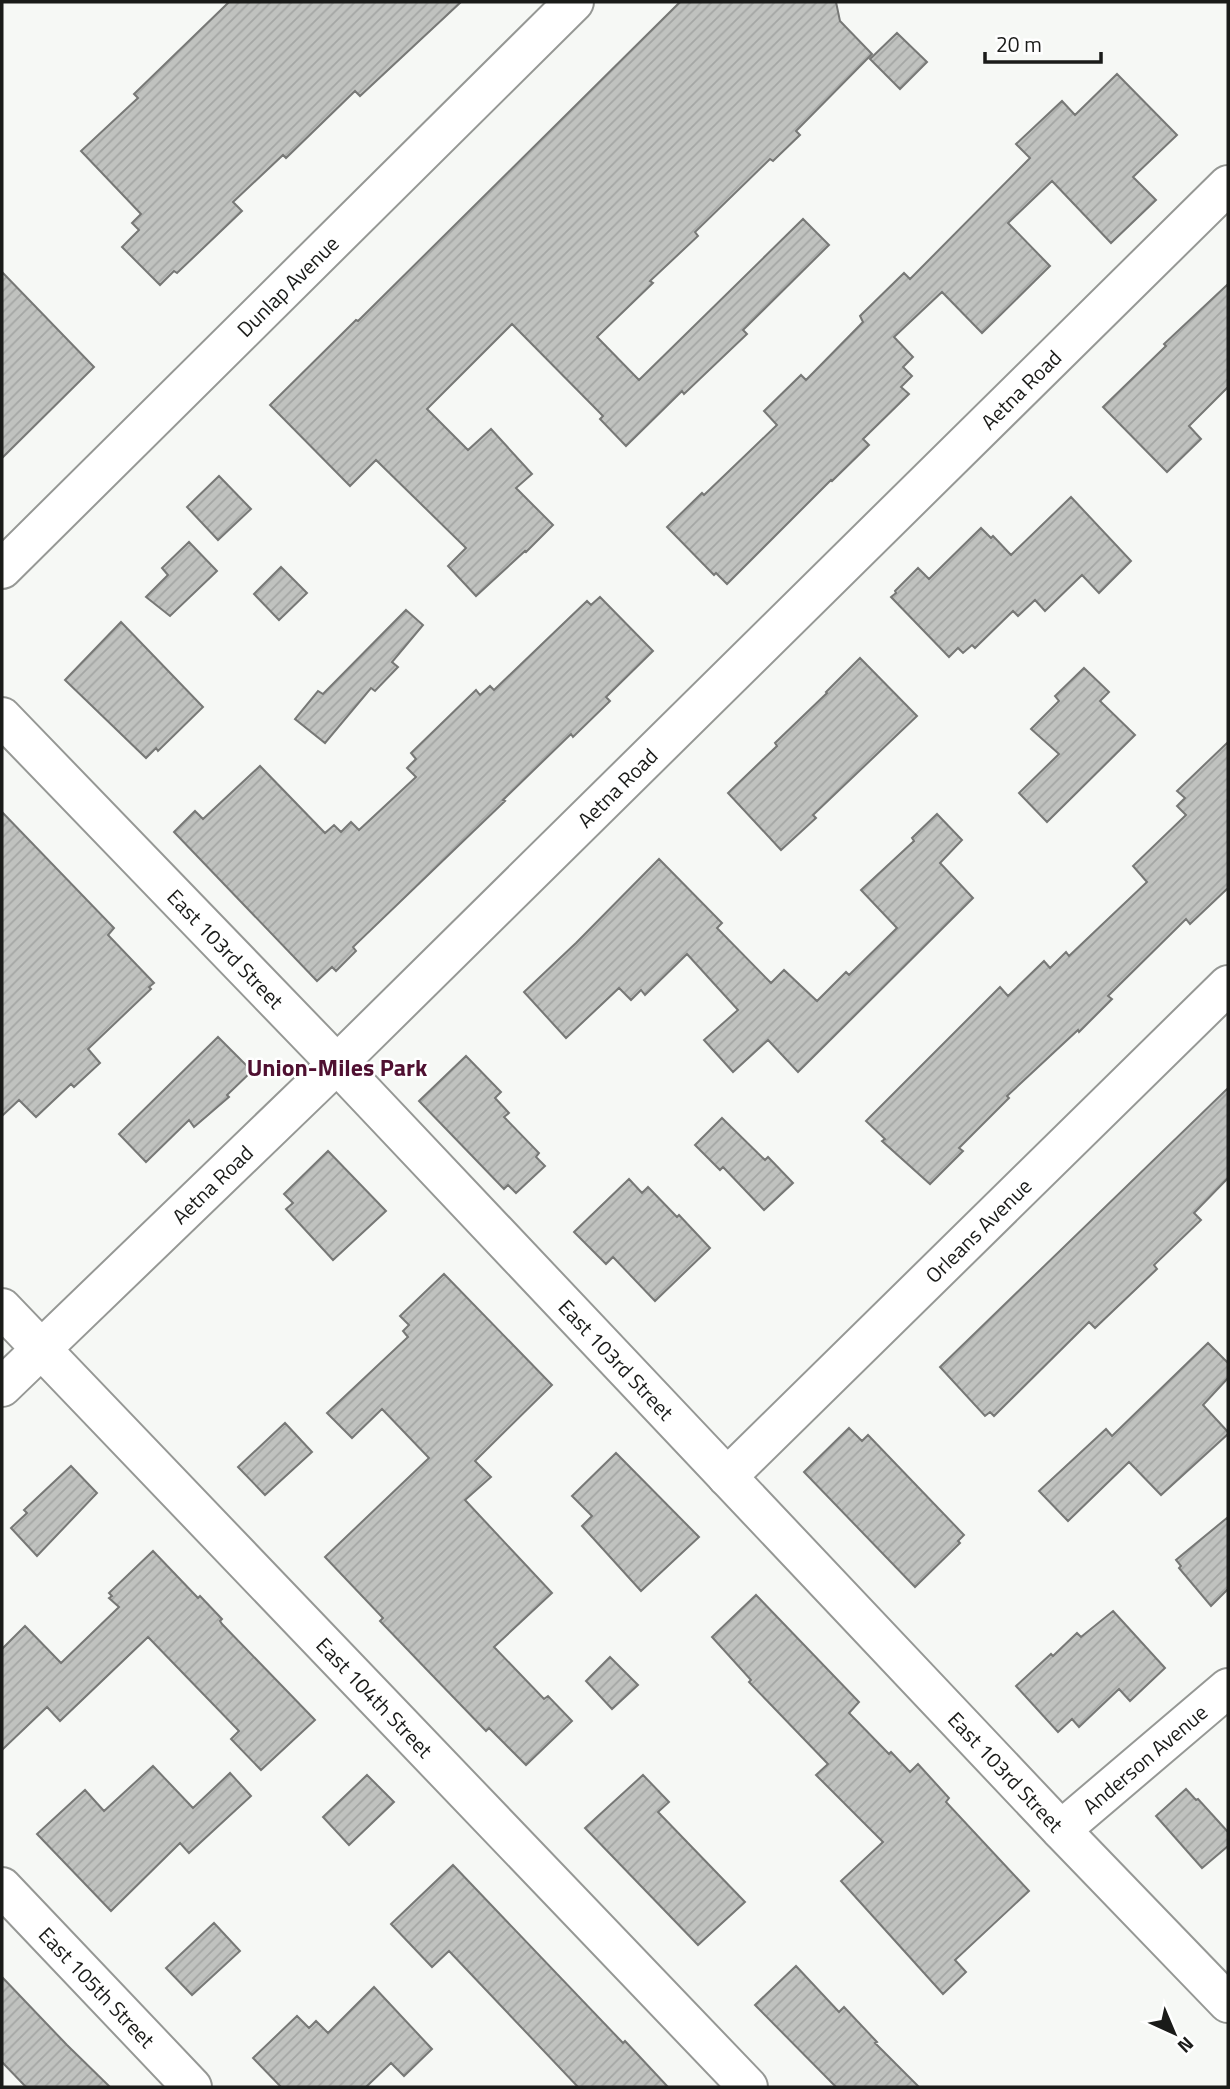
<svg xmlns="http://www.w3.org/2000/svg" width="1230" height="2089" viewBox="0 0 1230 2089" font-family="'Titillium Web',sans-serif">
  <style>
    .building { fill: url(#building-hatch); stroke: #777876; stroke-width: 2 }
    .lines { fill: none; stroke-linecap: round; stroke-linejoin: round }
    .street-casing { stroke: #969895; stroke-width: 42 }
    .street { stroke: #fff; stroke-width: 38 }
    .labels { text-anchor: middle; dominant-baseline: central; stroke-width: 5; stroke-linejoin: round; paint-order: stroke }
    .street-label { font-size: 21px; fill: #1a1b19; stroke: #fff }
    .quarter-label { font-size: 24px; font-weight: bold; fill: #4f1031; stroke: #fff }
  </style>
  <defs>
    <pattern id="building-hatch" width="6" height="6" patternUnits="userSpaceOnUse" patternTransform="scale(1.75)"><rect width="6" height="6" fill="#c0c2bf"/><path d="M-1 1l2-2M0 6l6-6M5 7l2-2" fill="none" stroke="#a4a6a4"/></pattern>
  </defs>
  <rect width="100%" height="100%" fill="#f6f8f5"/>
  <!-- building -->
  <path class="building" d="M 229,2 L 461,2 L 360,96 L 355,91 L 286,158 L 283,155 L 233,202 L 242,211 L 177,273 L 174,271 L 160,285 L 122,247 L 139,230 L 132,223 L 141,214 L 81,151 L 138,98 L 134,94 Z
    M 680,2 L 836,2 L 840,21 L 872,54 L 796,131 L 800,135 L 773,161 L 770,159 L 695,232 L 698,236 L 650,281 L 653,283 L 597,337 L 639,380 L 803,219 L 829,245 L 743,330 L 747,334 L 684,394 L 682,391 L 626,446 L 600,419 L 603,416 L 512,324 L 427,409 L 468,450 L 491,429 L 532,474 L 516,488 L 553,525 L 526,552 L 525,551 L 476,596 L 448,566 L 466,548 L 376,460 L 350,486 L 270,405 L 356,320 L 358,321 Z
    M 897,33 L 927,62 L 900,89 L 870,59 Z
    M 1117,74 L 1177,135 L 1133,177 L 1156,200 L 1111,243 L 1052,181 L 1008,223 L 1050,266 L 982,333 L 942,292 L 894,337 L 913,357 L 903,367 L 912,376 L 901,387 L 909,394 L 863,439 L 869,445 L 832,481 L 831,480 L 727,584 L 716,573 L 714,575 L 667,527 L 702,493 L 704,495 L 777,425 L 764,411 L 801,375 L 806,380 L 863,322 L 860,316 L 904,273 L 910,279 L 1030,158 L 1016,144 L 1062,101 L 1075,115 Z
    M 2,272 L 94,367 L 2,458 Z
    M 1228,284 L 1228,387 L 1189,426 L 1201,439 L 1167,472 L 1103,407 L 1166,346 L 1164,344 Z
    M 219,476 L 251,509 L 218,540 L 187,507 Z
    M 1071,497 L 1131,561 L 1099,593 L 1082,575 L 1045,611 L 1035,600 L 1018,616 L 1013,611 L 975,648 L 972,645 L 963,653 L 958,648 L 949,657 L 891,597 L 896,593 L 895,591 L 918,568 L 929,579 L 981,528 L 991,538 L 993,536 L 1011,555 Z
    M 189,542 L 217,571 L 170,616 L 146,597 L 168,575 L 162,568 Z
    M 281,567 L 307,593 L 279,620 L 254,594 Z
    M 600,597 L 653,651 L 606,697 L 610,701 L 573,737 L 571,734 L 503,800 L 505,801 L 353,947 L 356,951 L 336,971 L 332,967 L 317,981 L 174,832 L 195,811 L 203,819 L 260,766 L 325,833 L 334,825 L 341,832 L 351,822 L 359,830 L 416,777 L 407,768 L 416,759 L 411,753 L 476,690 L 480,695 L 490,686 L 494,690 L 587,601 L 591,605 Z
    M 406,610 L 423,625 L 392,662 L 398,667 L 375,691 L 371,688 L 325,743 L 295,719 L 318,691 L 323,694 Z
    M 121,622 L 203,707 L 158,751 L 156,748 L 146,758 L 65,680 Z
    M 860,658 L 917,716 L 813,815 L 816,818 L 781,850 L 728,793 L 777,746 L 775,743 L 827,693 L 826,692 Z
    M 1084,668 L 1109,692 L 1100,701 L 1135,735 L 1047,822 L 1019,793 L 1059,754 L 1031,729 L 1059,701 L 1055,696 Z
    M 1228,742 L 1228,888 L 1190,924 L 1186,919 L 1108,996 L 1112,999 L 1079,1032 L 1078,1030 L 1007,1096 L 1009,1098 L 959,1148 L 963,1151 L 930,1184 L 882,1141 L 885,1139 L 866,1121 L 1000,987 L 1008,996 L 1044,961 L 1050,968 L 1066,952 L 1069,956 L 1147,882 L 1133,866 L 1186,815 L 1177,806 L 1185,798 L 1177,791 Z
    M 2,812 L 114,928 L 108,935 L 154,983 L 149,987 L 151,989 L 88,1049 L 100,1063 L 74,1087 L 71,1084 L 36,1117 L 19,1100 L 2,1116 Z
    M 937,814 L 962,840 L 940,863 L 973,898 L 798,1072 L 768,1040 L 733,1072 L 704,1040 L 738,1010 L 687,954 L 645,995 L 641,990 L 631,1000 L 619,988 L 566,1038 L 524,992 L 576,943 L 659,859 L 722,923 L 717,928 L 771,983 L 784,970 L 817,1001 L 846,972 L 849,975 L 897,928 L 861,890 L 914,841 L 912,838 Z
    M 218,1037 L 252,1071 L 227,1095 L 229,1097 L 194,1127 L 189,1120 L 146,1162 L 119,1134 Z
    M 466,1056 L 501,1092 L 495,1098 L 509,1113 L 504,1117 L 539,1153 L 536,1157 L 545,1166 L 516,1193 L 508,1185 L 504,1189 L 419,1101 Z
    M 1228,1088 L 1228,1178 L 1194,1213 L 1201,1220 L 1154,1265 L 1157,1269 L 1095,1328 L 1089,1322 L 994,1416 L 990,1412 L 985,1416 L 940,1367 Z
    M 722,1118 L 765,1160 L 768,1157 L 793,1183 L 764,1210 L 723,1167 L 720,1170 L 695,1145 Z
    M 328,1151 L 386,1211 L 333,1260 L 286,1209 L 293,1203 L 284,1194 Z
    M 629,1179 L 642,1193 L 648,1187 L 677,1217 L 679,1215 L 710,1248 L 655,1301 L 613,1257 L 606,1264 L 574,1232 Z
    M 444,1274 L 552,1385 L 475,1461 L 491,1477 L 465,1500 L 552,1593 L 494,1647 L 544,1699 L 548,1696 L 572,1721 L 526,1765 L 489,1728 L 486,1731 L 430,1673 L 380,1621 L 383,1618 L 325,1557 L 429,1458 L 382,1409 L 352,1438 L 327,1413 L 408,1337 L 403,1331 L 409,1325 L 400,1316 Z
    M 1208,1343 L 1228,1363 L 1228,1378 L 1203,1405 L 1228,1432 L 1228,1434 L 1161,1495 L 1129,1462 L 1068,1521 L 1039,1491 L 1106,1429 L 1112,1436 Z
    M 285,1423 L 312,1452 L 265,1495 L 238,1467 Z
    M 849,1428 L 862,1441 L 868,1435 L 964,1535 L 958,1541 L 960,1543 L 915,1587 L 804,1472 Z
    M 616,1453 L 699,1537 L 641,1591 L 582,1526 L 592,1516 L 572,1496 Z
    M 71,1466 L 97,1493 L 37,1556 L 11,1528 L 27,1513 L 24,1510 Z
    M 1228,1517 L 1228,1589 L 1211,1606 L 1179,1568 L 1181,1566 L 1176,1560 Z
    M 153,1551 L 198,1598 L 200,1596 L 222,1619 L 220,1621 L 222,1624 L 315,1720 L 261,1770 L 231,1739 L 239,1731 L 148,1637 L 60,1721 L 47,1707 L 2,1750 L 2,1649 L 25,1626 L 61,1663 L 119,1607 L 109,1598 L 112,1596 L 109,1593 Z
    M 756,1595 L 859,1702 L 849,1713 L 889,1754 L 891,1752 L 910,1772 L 918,1764 L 949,1798 L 946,1802 L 1029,1891 L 955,1960 L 966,1972 L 943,1994 L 841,1881 L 883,1842 L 816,1775 L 828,1764 L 749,1682 L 751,1680 L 712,1637 Z
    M 1113,1611 L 1165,1668 L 1130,1701 L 1119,1689 L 1079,1727 L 1072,1719 L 1058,1732 L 1016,1686 L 1051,1654 L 1053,1656 L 1077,1633 L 1081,1637 Z
    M 610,1657 L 638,1685 L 612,1709 L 586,1681 Z
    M 153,1766 L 193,1808 L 230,1773 L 251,1796 L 189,1853 L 180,1843 L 111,1911 L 37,1834 L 85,1790 L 104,1811 Z
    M 367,1775 L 394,1802 L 349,1845 L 323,1817 Z
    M 643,1775 L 669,1802 L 658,1812 L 745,1902 L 698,1945 L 585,1828 Z
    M 1186,1789 L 1196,1800 L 1198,1799 L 1228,1832 L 1228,1846 L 1202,1868 L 1156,1816 Z
    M 453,1865 L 623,2043 L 625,2041 L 668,2087 L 578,2087 L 449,1951 L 432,1967 L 391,1924 Z
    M 214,1923 L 240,1951 L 192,1995 L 166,1968 Z
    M 796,1966 L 839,2012 L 844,2007 L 877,2042 L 875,2043 L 919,2087 L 836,2087 L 755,2005 Z
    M 2,1977 L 67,2045 L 110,2087 L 26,2087 L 2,2062 Z
    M 374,1987 L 432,2049 L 404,2076 L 391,2063 L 366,2087 L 281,2087 L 253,2058 L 297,2016 L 309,2028 L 316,2021 L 328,2033 Z"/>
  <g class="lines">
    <defs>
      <g id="street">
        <path id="s1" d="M 2,569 L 574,2"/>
        <path id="s2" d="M 2,717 L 337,1064 L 1061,1830 L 1228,2003"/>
        <path id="s3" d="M 2,1308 L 748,2087"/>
        <path id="s4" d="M 2,1387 L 337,1064 L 1228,185"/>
        <path id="s5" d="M 727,1477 L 1228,985"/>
        <path id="s6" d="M 1061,1830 L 1228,1688"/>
        <path id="s7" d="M 2,1887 L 192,2087"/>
      </g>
    </defs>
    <!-- street casing -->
    <use href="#street" class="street-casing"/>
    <!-- street -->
    <use href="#street" class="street"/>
  </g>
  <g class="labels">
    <!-- street labels -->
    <g class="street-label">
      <text stroke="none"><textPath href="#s1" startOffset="402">Dunlap Avenue</textPath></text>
      <text stroke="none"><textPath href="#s4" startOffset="1426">Aetna Road</textPath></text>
      <text stroke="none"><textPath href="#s4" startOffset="859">Aetna Road</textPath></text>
      <text stroke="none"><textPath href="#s2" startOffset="322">East 103rd Street</textPath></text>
      <text stroke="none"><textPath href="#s4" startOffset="292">Aetna Road</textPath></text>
      <text stroke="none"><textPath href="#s5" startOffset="352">Orleans Avenue</textPath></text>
      <text stroke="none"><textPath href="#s2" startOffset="889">East 103rd Street</textPath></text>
      <text stroke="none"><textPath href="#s3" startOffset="539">East 104th Street</textPath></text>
      <text stroke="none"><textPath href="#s6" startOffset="110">Anderson Avenue</textPath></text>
      <text stroke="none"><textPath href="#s2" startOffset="1456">East 103rd Street</textPath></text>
      <text stroke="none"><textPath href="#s7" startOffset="138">East 105th Street</textPath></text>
    </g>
    <!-- quarter labels -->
    <g class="quarter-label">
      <text x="337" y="1067">Union-Miles Park</text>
    </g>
  </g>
  <!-- border -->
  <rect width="1230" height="2089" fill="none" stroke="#1a1b19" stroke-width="7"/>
  <!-- north arrow -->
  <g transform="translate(1174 2033) rotate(136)" stroke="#ffffff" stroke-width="5" paint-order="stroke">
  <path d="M0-5L12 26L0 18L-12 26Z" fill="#1a1b19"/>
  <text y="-10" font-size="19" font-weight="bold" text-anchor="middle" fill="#1a1b19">N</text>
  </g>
  <!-- scale -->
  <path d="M985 52v10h116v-10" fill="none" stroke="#1a1b19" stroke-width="3.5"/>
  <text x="996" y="52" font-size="21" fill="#1a1b19" stroke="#ffffff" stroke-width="5" paint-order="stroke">20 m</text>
</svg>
